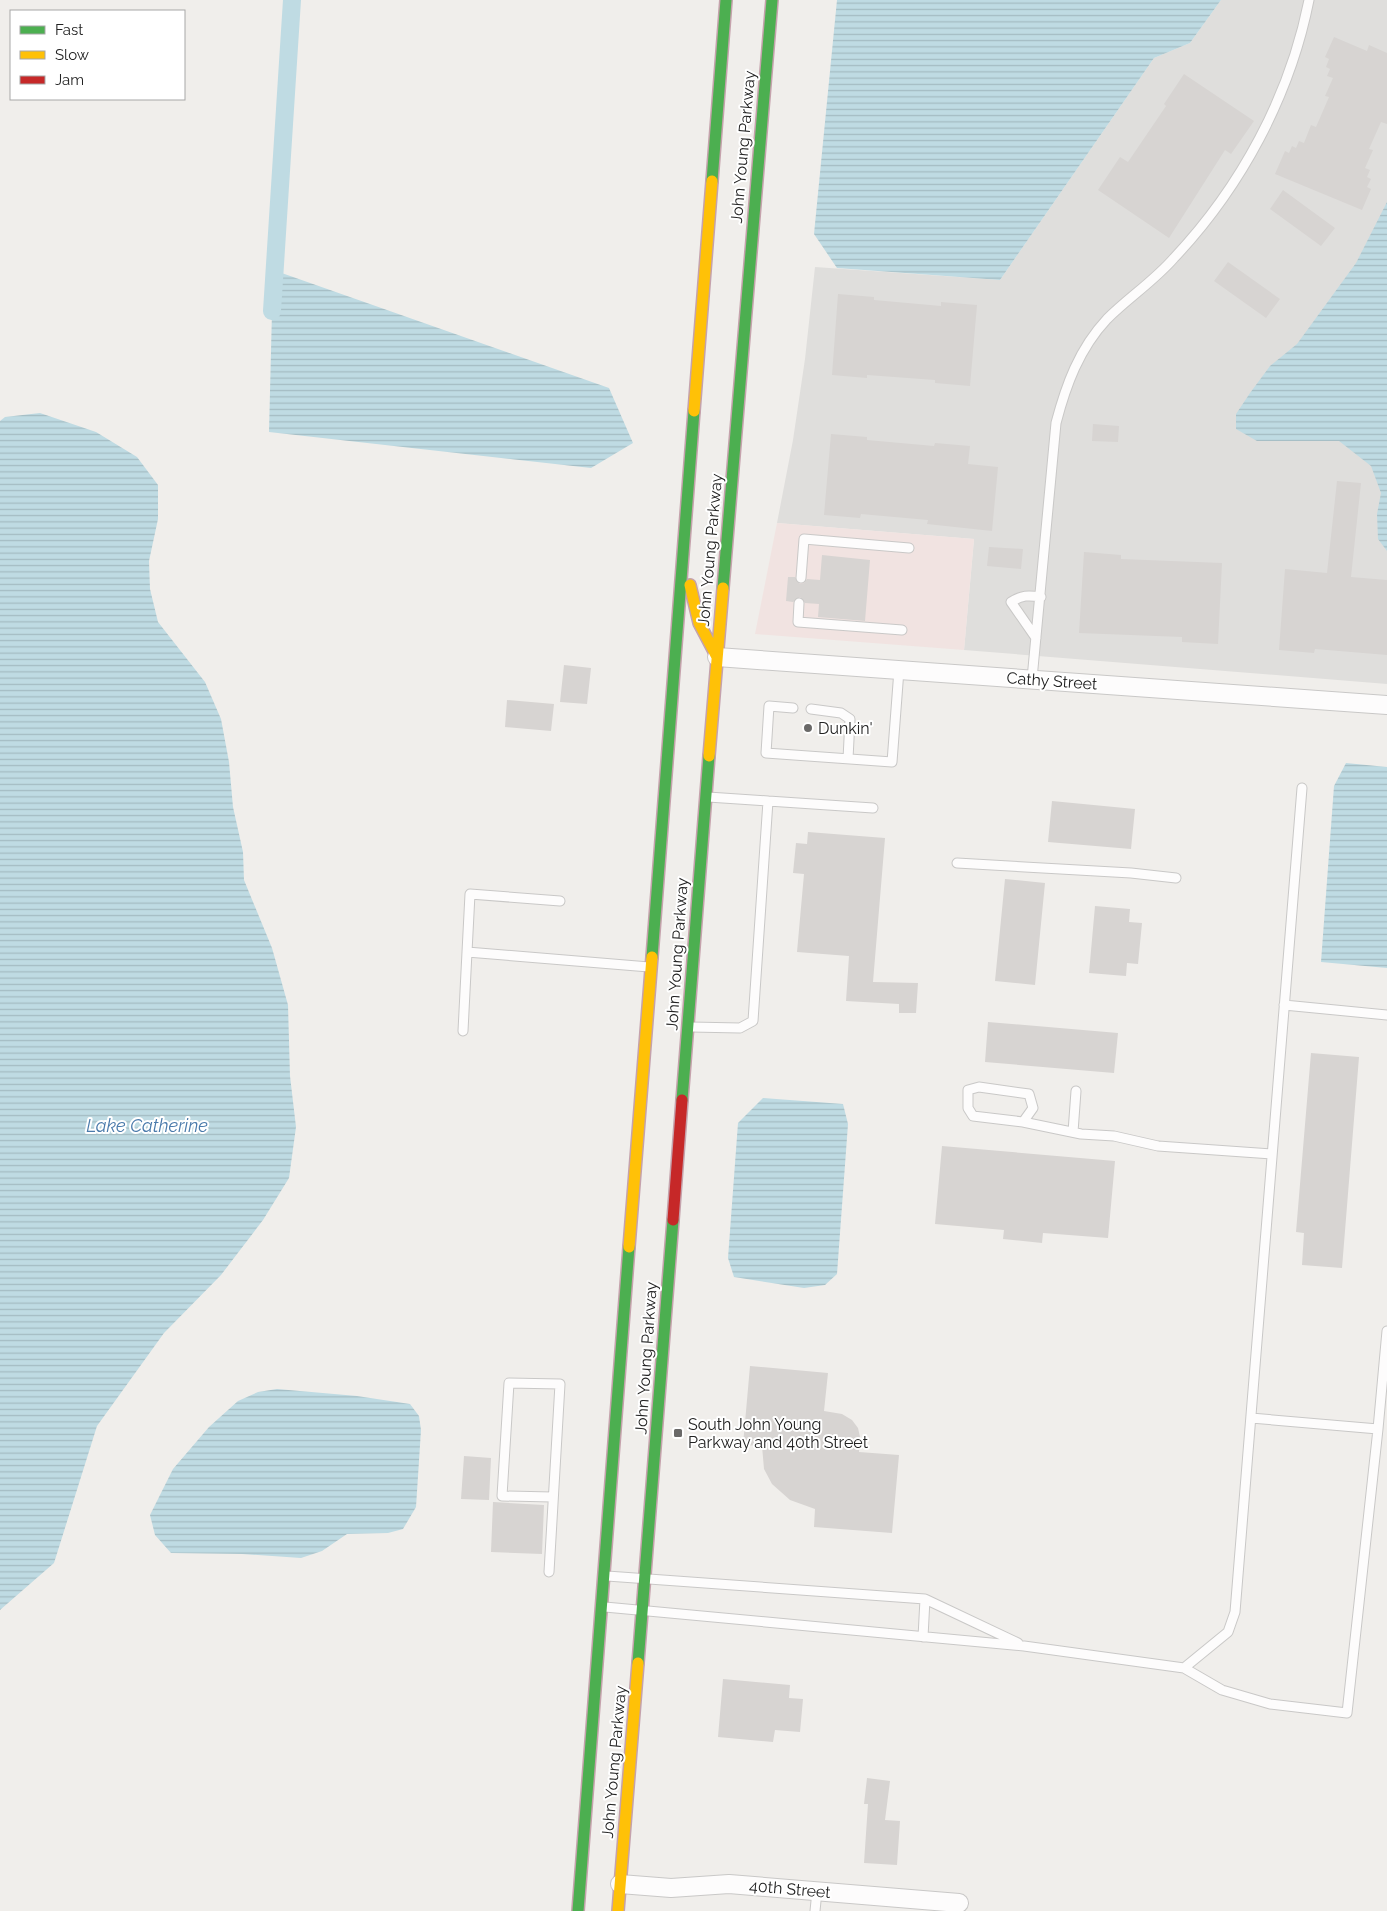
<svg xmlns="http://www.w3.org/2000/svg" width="1387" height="1911" viewBox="0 0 1387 1911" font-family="Raleway,sans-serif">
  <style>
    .residential { fill: #dfdedc }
    .commercial { fill: #f1e3e1 }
    .water { fill: url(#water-rules) }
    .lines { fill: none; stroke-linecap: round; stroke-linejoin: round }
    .canal { stroke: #bfdbe3; stroke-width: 18 }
    .building { fill: #d7d4d2 }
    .lane-casing { stroke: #c9c8c7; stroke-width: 11 }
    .street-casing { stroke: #c9c8c7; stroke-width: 20 }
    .fast-casing { stroke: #c5a2ac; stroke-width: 14 }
    .slow-casing { stroke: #c5a2ac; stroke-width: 14 }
    .jam-casing { stroke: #c5a2ac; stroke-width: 14 }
    .lane { stroke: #fdfcfc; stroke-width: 9 }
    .street { stroke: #fdfcfc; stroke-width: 18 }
    .fast { stroke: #4caf50; stroke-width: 11 }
    .slow { stroke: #ffc107; stroke-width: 11 }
    .jam { stroke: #c62828; stroke-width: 11 }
    .poi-dot { fill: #6a6968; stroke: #fff; stroke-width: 2 }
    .labels { text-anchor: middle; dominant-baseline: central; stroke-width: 4; stroke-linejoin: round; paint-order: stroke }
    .street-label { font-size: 16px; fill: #222; stroke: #fff }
    .poi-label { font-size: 16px; fill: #222; stroke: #fff; text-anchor: start }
    .water-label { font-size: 18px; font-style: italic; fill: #4a7aab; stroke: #fff }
  </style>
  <defs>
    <pattern id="water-rules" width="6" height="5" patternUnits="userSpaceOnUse" patternTransform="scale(1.25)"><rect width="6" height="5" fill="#bfdbe3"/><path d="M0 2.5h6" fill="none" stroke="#a4bcc2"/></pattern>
  </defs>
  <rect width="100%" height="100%" fill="#f0eeeb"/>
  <!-- residential -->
  <path class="residential" d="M 1221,0 L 1387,0 L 1387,684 L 964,650 L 974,539 L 777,523 L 793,440 L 805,359 L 815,267 L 1000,280 L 1154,58 L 1190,43 Z"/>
  <!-- commercial -->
  <path class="commercial" d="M 777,523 L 974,539 L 964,650 L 755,634 Z"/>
  <!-- water -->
  <path class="water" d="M 837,0 L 1221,0 L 1190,43 L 1154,58 L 1000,280 L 837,268 L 814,234 Z
    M 1387,202 L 1387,551 L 1378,539 L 1377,514 L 1381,493 L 1371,466 L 1339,441 L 1257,441 L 1236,429 L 1236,414 L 1250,393 L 1270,366 L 1297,344 L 1356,263 Z
    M 276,271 L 609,388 L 633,443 L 591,468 L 269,432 L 272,311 Z
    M 40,413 L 96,432 L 137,457 L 158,485 L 158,519 L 149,561 L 150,589 L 158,622 L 205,682 L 221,719 L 229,762 L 233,807 L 243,852 L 244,880 L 272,948 L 288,1005 L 290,1076 L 296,1127 L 289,1178 L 263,1220 L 221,1275 L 164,1333 L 97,1426 L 54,1563 L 0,1610 L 0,421 L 5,417 Z
    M 1346,763 L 1387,767 L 1387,968 L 1321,962 L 1334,786 Z
    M 763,1098 L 843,1104 L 848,1124 L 837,1274 L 825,1285 L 804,1288 L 734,1277 L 728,1258 L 738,1123 Z
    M 277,1389 L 357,1396 L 410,1404 L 419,1416 L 421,1430 L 416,1507 L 403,1529 L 388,1533 L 347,1534 L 322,1551 L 301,1558 L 242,1554 L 171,1553 L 155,1535 L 150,1515 L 173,1469 L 209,1427 L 238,1401 L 258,1392 Z"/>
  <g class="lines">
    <!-- canal -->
    <path class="canal" d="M 272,311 L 292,0"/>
  </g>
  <!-- building -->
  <path class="building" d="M 1334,37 L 1367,51 L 1369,45 L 1387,53 L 1387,124 L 1381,122 L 1369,149 L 1373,150 L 1365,168 L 1370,170 L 1367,177 L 1371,179 L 1367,187 L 1371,189 L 1362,210 L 1275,174 L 1285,151 L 1289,153 L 1292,146 L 1296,148 L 1299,141 L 1304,143 L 1311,125 L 1316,127 L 1329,97 L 1325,96 L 1333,78 L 1327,76 L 1330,69 L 1326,67 L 1329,59 L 1325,57 Z
    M 1184,74 L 1254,121 L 1231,154 L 1225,150 L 1169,238 L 1098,190 L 1120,157 L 1128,162 L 1166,106 L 1164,104 Z
    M 1283,190 L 1335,228 L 1321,246 L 1270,209 Z
    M 1228,262 L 1280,299 L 1266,318 L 1214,281 Z
    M 838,294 L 874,297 L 874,300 L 941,306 L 941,302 L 977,305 L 970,386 L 935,383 L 935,380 L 867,375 L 867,378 L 832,375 Z
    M 1093,424 L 1119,426 L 1118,442 L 1092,441 Z
    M 831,434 L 867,437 L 867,440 L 934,446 L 935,443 L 970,446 L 968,464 L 998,467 L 992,531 L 927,524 L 928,520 L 861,514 L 860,518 L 824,515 Z
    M 1337,481 L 1361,483 L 1351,577 L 1387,580 L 1387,655 L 1315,649 L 1314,653 L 1279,650 L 1285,569 L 1327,573 Z
    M 989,547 L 1023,549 L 1021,569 L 987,566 Z
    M 1084,552 L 1121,555 L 1121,559 L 1222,563 L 1218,644 L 1182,642 L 1182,637 L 1079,633 Z
    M 822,555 L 870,560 L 865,621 L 818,617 L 819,604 L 805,603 L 800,597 L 793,602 L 786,601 L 788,577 L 795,577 L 800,584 L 804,583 L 807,579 L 820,580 Z
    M 564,665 L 591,668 L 587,704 L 560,702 Z
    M 507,700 L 554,704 L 551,731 L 505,727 Z
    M 1052,801 L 1135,809 L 1131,849 L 1048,842 Z
    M 808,832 L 885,838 L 873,982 L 918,983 L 916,1013 L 899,1013 L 899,1004 L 846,1001 L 849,956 L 797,952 L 804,874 L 793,873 L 796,843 L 807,844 Z
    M 1005,879 L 1045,883 L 1035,985 L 995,981 Z
    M 1095,906 L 1130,909 L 1129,922 L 1142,923 L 1138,964 L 1127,963 L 1126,976 L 1089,973 Z
    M 988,1022 L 1118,1033 L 1114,1073 L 985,1062 Z
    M 1311,1053 L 1359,1057 L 1342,1268 L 1302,1265 L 1304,1233 L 1296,1232 Z
    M 942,1146 L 1115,1161 L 1108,1238 L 1043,1233 L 1042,1243 L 1003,1239 L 1004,1230 L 935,1224 Z
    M 750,1366 L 828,1373 L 824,1411 L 842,1414 L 852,1420 L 858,1428 L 860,1437 L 859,1452 L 899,1455 L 892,1533 L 814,1527 L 815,1509 L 790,1500 L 772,1484 L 764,1469 L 762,1446 L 743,1445 Z
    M 464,1456 L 491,1458 L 489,1500 L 461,1499 Z
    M 493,1502 L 544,1505 L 542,1554 L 491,1552 Z
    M 723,1679 L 790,1685 L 789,1698 L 803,1699 L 800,1732 L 775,1730 L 773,1742 L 718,1737 Z
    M 867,1778 L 890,1781 L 885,1820 L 900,1821 L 897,1865 L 864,1863 L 868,1804 L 864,1804 Z"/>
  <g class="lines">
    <defs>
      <path id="lane" d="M 801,578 L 804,539 L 909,548
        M 799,603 L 798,622 L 902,630
        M 1036,638 L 1011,602 C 1022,595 1028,595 1041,597
        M 1032,679 L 1056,423 C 1066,385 1079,349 1107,319 C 1128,298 1154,281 1174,258 C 1241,187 1290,96 1309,0
        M 793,708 L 769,706 L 766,753 L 892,762 L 899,670
        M 811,709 L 841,713 L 850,719 L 848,759
        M 768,801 L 873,808
        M 957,863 L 1131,873 L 1176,878
        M 467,952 L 470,894 L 560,901
        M 1284,1005 L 1387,1015
        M 691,1027 L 740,1028 L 753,1021 L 768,801 L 708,797
        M 463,1031 L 467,952 L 649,967
        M 1023,1122 L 1033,1108 L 1029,1094 L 979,1087 L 968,1090 L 968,1108 L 973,1116 L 1023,1122 L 1081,1134 L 1114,1136 L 1158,1146 L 1272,1154
        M 1073,1132 L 1076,1091
        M 1251,1418 L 1378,1429 L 1387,1331
        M 549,1572 L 560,1384 L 509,1383 L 502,1496 L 552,1497
        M 607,1576 L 925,1599 L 1018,1643
        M 605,1607 L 1024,1646 L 1184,1668 L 1228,1632 L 1235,1612 L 1302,788
        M 923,1637 L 925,1599
        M 1184,1668 L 1222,1690 L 1270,1704 L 1347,1713 L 1378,1429
        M 815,1911 L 817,1891"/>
      <path id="street" d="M 717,657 L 1387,705
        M 620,1884 L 671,1888 L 729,1884 L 959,1903"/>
      <path id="fast" d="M 712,181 L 726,0
        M 723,588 L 772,0
        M 652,957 L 694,411
        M 682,1100 L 709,756
        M 638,1663 L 673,1220
        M 578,1911 L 629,1247"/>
      <path id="slow" d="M 694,411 L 712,181
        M 690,585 L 699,623 L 717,657
        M 709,756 L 723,588
        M 629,1247 L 652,957
        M 618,1911 L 638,1663"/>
      <path id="jam" d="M 673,1220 L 682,1100"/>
    </defs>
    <!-- lane casing -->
    <use href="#lane" class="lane-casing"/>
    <!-- street casing -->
    <use href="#street" class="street-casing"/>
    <!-- fast casing -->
    <use href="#fast" class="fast-casing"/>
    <!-- slow casing -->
    <use href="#slow" class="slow-casing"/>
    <!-- jam casing -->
    <use href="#jam" class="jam-casing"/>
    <!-- lane -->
    <use href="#lane" class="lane"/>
    <!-- street -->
    <use href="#street" class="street"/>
    <!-- fast -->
    <use href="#fast" class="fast"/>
    <!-- slow -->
    <use href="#slow" class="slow"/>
    <!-- jam -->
    <use href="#jam" class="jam"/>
  </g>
  <!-- markers -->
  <g class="poi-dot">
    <circle cx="808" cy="728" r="5"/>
    <rect x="673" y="1428" width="10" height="10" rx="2.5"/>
  </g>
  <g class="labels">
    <!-- street labels -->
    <g class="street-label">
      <text transform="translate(743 147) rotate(-85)">John Young Parkway</text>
      <text transform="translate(710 550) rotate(-85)">John Young Parkway</text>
      <text transform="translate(1052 681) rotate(4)">Cathy Street</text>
      <text transform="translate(677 954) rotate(-86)">John Young Parkway</text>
      <text transform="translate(646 1358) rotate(-86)">John Young Parkway</text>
      <text transform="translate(614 1762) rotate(-85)">John Young Parkway</text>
      <text transform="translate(790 1889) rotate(5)">40th Street</text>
    </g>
    <!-- poi labels -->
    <g class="poi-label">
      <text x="818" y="728">Dunkin'</text>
      <text x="688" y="1424">South John Young<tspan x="688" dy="18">Parkway and 40th Street</tspan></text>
    </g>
    <!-- water labels -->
    <g class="water-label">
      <text x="147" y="1125">Lake Catherine</text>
    </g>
  </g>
  <!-- legend -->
  <rect x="10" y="10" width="175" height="90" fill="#ffffff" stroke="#a7a7a7"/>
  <rect x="20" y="26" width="25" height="8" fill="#4caf50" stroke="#a7a7a7"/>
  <text x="55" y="35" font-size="15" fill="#222222">Fast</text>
  <rect x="20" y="51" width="25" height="8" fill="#ffc107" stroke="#a7a7a7"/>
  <text x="55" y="60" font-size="15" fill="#222222">Slow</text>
  <rect x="20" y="76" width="25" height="8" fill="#c62828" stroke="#a7a7a7"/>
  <text x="55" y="85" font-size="15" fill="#222222">Jam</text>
</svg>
